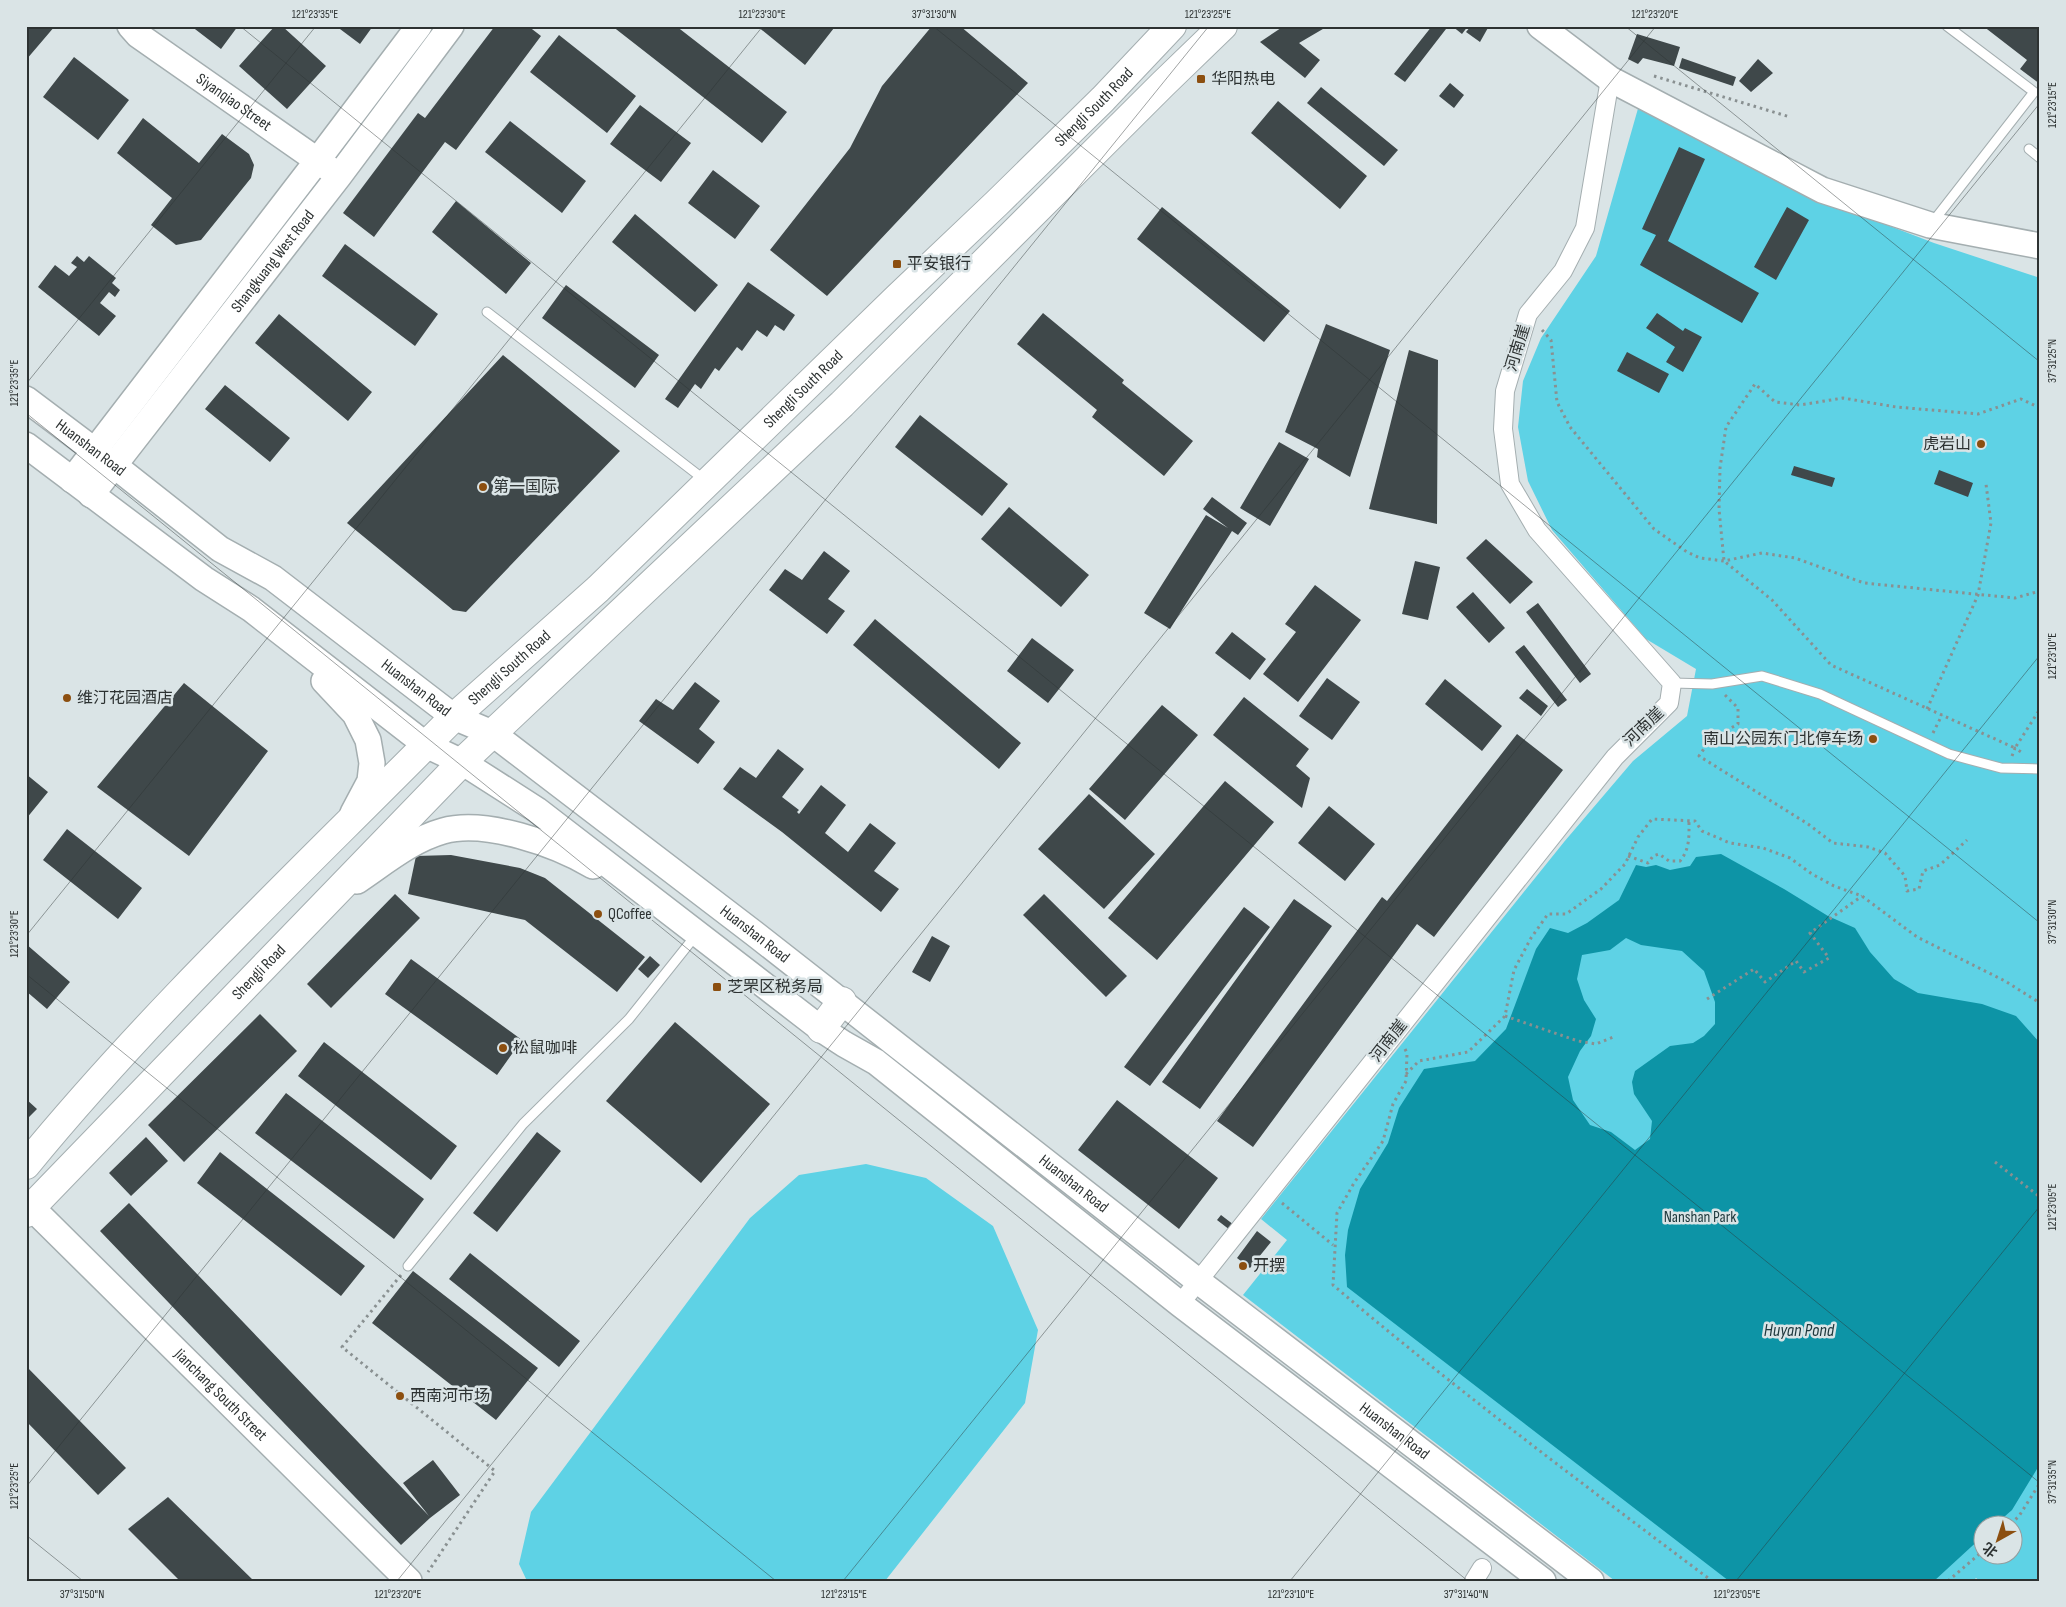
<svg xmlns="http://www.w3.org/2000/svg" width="2066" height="1607" viewBox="0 0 2066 1607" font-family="'Sofia Sans Condensed','Noto Sans SC',sans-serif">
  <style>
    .green { fill: #5ed2e5; fill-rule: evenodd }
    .water { fill: #0d94a6; fill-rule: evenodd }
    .building { fill: #3f484a }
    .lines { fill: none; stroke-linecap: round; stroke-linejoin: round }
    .lane-casing { stroke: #a4aeb0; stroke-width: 11 }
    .street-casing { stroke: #a4aeb0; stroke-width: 20 }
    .secondary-casing { stroke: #a4aeb0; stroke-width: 28 }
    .primary-casing { stroke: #a4aeb0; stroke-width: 30 }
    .path { stroke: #899091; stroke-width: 3; stroke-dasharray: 2.5 4; stroke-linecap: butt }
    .lane { stroke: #fff; stroke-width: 9 }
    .street { stroke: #fff; stroke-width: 18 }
    .secondary { stroke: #fff; stroke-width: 25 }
    .primary { stroke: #fff; stroke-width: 28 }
    .ticks { fill: none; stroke: #2d3232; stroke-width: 1; stroke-opacity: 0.45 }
    .poi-dot { fill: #8c4f10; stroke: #dae4e6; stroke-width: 2 }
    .labels { text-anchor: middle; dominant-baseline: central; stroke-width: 5; stroke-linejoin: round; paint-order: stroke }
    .poi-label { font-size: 16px; fill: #2d3232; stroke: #dae4e6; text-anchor: start }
    .street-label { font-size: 16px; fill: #2d3232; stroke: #dae4e6 }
    .park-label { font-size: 16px; fill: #1f383c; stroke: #dae4e6 }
    .water-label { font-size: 18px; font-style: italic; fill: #20393e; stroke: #dae4e6 }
    .neatline { fill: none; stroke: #2d3232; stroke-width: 2 }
    .ticks-label { font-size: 12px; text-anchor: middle; fill: #2d3232 }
  </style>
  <rect width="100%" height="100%" fill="#dae4e6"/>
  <!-- green -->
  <path class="green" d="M 1639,105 L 1796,190 L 1934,243 L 2040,278 L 2040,1581 L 1980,1581 L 1976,1578 L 1973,1581 L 1615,1581 L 1243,1295 L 1287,1240 L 1261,1219 L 1564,842 L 1633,761 L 1687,716 L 1696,669 L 1646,639 L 1552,530 L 1528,481 L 1518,427 L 1523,381 L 1541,338 L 1596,256 ZM 1984,1524 L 2014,1524 L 2014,1554 L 1984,1554 Z
    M 866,1164 L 926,1178 L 993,1226 L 1038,1330 L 1025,1403 L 885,1581 L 527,1581 L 519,1564 L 531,1512 L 750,1218 L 799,1175 Z"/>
  <!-- water -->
  <path class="water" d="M 1721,854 L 1784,889 L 1828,916 L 1855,928 L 1870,952 L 1894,979 L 1918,993 L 1982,1004 L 2016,1016 L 2040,1043 L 2040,1464 L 2012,1510 L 1996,1524 L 1984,1524 L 1983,1536 L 1934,1581 L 1729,1581 L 1347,1287 L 1345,1255 L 1348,1230 L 1360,1189 L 1388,1143 L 1399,1108 L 1424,1069 L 1475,1061 L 1506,1029 L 1536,949 L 1550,928 L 1568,933 L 1587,923 L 1619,900 L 1636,865 L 1646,867 L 1656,865 L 1670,870 L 1690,866 L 1696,857 ZM 1626,938 L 1641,945 L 1682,951 L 1704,971 L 1715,1002 L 1715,1024 L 1704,1036 L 1693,1043 L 1670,1046 L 1635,1071 L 1632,1082 L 1634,1094 L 1652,1121 L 1650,1139 L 1635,1150 L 1611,1132 L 1590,1125 L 1573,1100 L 1568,1077 L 1580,1051 L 1591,1036 L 1596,1019 L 1584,1000 L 1577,979 L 1582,955 L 1610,950 Z"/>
  <!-- building -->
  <path class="building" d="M 26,26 L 55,26 L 26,60 Z
    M 191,26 L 238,26 L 221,49 Z
    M 275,26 L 282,26 L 326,66 L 287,109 L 239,66 Z
    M 336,26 L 373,26 L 360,44 Z
    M 495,26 L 528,26 L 541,36 L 456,150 L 445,142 L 374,237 L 343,213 L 418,113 L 425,118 Z
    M 612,26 L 676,26 L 787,112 L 762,143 Z
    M 757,26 L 832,26 L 834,28 L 805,65 Z
    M 932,26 L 960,26 L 1028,83 L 827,296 L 770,250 L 850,148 L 882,86 Z
    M 1284,26 L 1328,26 L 1299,43 L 1320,60 L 1305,78 L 1260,42 Z
    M 1432,26 L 1442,26 L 1446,29 L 1405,82 L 1394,74 Z
    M 1452,26 L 1468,26 L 1462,34 Z
    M 1471,26 L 1489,26 L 1480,42 L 1466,32 Z
    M 1983,26 L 2040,26 L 2040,84 L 2020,69 L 2027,60 Z
    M 1637,34 L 1680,47 L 1674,66 L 1643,58 L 1638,64 L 1628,59 Z
    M 559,35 L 636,96 L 607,133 L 530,72 Z
    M 74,57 L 129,100 L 98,140 L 43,97 Z
    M 1682,58 L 1736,77 L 1733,86 L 1679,68 Z
    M 1758,59 L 1773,73 L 1751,92 L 1739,81 Z
    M 1450,83 L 1464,95 L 1454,108 L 1439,96 Z
    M 1321,87 L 1398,150 L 1384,166 L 1307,103 Z
    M 1278,101 L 1367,176 L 1340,209 L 1251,133 Z
    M 640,105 L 691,143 L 661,182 L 610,144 Z
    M 143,118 L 199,163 L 222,134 L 249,154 L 254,165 L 251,178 L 201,240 L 176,245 L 151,225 L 172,198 L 117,153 Z
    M 510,121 L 586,181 L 562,213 L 485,152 Z
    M 1679,147 L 1705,159 L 1668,241 L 1759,293 L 1742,323 L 1640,265 L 1656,235 L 1642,229 Z
    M 713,170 L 760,206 L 735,239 L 688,203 Z
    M 456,201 L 531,263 L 506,294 L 432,232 Z
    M 1162,207 L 1290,311 L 1264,342 L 1137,239 Z
    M 1787,207 L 1809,220 L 1776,280 L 1754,267 Z
    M 635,214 L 718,285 L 695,312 L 612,242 Z
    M 345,244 L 438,314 L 415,346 L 322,276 Z
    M 77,256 L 84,262 L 89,256 L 116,278 L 112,283 L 120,290 L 115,297 L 109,292 L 100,303 L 116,316 L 99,336 L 38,287 L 55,265 L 69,276 L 77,267 L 71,263 Z
    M 748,282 L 795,315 L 784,331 L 775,325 L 767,337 L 757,330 L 742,351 L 737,347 L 719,371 L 715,368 L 701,389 L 695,384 L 678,408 L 665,399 Z
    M 566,285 L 659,355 L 635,388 L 542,318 Z
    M 1043,313 L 1124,380 L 1122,383 L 1193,441 L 1164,476 L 1092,417 L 1097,410 L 1017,344 Z
    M 1657,313 L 1683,331 L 1685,328 L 1702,337 L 1683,372 L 1666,362 L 1675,347 L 1646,328 Z
    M 279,314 L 372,392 L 348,421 L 255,343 Z
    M 1326,324 L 1390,350 L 1350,477 L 1317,457 L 1318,449 L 1285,432 Z
    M 1409,350 L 1438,360 L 1437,524 L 1369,509 Z
    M 1627,352 L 1669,374 L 1659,393 L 1617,371 Z
    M 503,355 L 620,451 L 466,612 L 453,610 L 347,523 Z
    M 225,385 L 290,438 L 270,462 L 205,409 Z
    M 920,415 L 1008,484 L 982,516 L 895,447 Z
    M 1279,442 L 1309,459 L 1270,526 L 1240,508 Z
    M 1794,466 L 1835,478 L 1832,487 L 1791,475 Z
    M 1939,470 L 1973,483 L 1968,497 L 1934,484 Z
    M 1212,497 L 1247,523 L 1238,535 L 1232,531 L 1170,629 L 1144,613 L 1206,515 L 1228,528 L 1203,509 Z
    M 1009,507 L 1089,575 L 1061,607 L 981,539 Z
    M 1486,539 L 1533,582 L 1510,604 L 1466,558 Z
    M 824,551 L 850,571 L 828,599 L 845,611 L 827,634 L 769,590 L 785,569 L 802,580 Z
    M 1415,561 L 1440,567 L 1428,620 L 1402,614 Z
    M 1315,585 L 1361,620 L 1298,702 L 1263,674 L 1296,632 L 1285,624 Z
    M 1473,592 L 1505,628 L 1489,643 L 1456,607 Z
    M 1538,603 L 1591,674 L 1580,683 L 1526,612 Z
    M 875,619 L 1021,743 L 999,769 L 853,645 Z
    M 1232,632 L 1266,659 L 1250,680 L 1215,653 Z
    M 1032,638 L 1074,670 L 1048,703 L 1007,671 Z
    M 1524,645 L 1567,700 L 1558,707 L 1515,652 Z
    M 1327,678 L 1360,702 L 1332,740 L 1299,716 Z
    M 1445,679 L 1502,726 L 1482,751 L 1425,704 Z
    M 695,682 L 720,701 L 699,729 L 715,742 L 698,764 L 639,721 L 656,699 L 673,710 Z
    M 184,683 L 268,751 L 189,856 L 97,787 Z
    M 1527,689 L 1548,706 L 1541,716 L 1519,698 Z
    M 1244,697 L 1309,749 L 1296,766 L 1310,778 L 1302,808 L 1213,735 Z
    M 1162,705 L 1198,735 L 1125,820 L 1089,789 Z
    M 1517,734 L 1563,770 L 1434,937 L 1417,924 L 1253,1147 L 1217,1121 L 1382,897 L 1387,901 Z
    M 778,749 L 804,769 L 782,797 L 799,810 L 797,812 L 799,814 L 821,785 L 846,805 L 825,833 L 848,852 L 870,823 L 896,843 L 874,871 L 899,889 L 881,912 L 782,832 L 723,789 L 740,767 L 756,778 Z
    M 26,774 L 48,792 L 26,819 Z
    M 1225,781 L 1274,822 L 1157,960 L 1108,918 Z
    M 1089,794 L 1155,854 L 1104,909 L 1038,849 Z
    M 1329,806 L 1375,844 L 1345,881 L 1298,843 Z
    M 67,829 L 142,888 L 118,919 L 43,860 Z
    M 451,855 L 520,868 L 545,878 L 645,957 L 617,992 L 525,920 L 408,894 L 416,856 Z
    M 395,894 L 420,918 L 331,1008 L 307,984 Z
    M 1044,894 L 1127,976 L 1106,997 L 1023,915 Z
    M 1294,899 L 1332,926 L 1200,1109 L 1162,1082 Z
    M 1244,907 L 1270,927 L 1150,1086 L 1124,1067 Z
    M 932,936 L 950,946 L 930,982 L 912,972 Z
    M 26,944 L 70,982 L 47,1009 L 26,991 Z
    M 650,956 L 660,965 L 648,978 L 638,969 Z
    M 411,959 L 522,1040 L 497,1075 L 385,994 Z
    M 260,1014 L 297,1051 L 184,1162 L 148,1125 Z
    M 675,1022 L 770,1104 L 701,1183 L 606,1101 Z
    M 324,1042 L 457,1146 L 431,1180 L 298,1076 Z
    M 286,1093 L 424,1199 L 394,1239 L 255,1133 Z
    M 26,1099 L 37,1109 L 26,1120 Z
    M 1117,1100 L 1218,1178 L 1179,1229 L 1078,1150 Z
    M 537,1132 L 561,1151 L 497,1232 L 473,1213 Z
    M 146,1137 L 168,1161 L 131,1196 L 109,1173 Z
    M 220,1152 L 365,1266 L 341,1296 L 197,1183 Z
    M 129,1203 L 429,1516 L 403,1483 L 433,1460 L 460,1495 L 430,1518 L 401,1545 L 100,1231 Z
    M 1221,1215 L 1247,1235 L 1243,1240 L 1217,1220 Z
    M 1257,1231 L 1271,1242 L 1250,1268 L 1237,1258 Z
    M 470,1253 L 580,1341 L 559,1367 L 449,1279 Z
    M 413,1271 L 538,1368 L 496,1420 L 372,1323 Z
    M 26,1366 L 126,1468 L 98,1495 L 26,1421 Z
    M 168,1497 L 254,1581 L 180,1581 L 128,1529 Z"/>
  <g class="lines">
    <defs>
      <path id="lane" d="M 2029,149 L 2040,158
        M 1932,223 L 2034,92 L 1947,26
        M 487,312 L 706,481
        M 1672,683 L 1712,684 L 1762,676 L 1820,694 L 1949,754 L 2001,768 L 2040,769
        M 408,1266 L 523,1124 L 629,1019 L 696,935"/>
      <path id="street" d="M 1180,1304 L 1615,757 L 1669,703 L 1672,683 L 1537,530 L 1510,484 L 1503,429 L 1505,391 L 1528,314 L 1563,271 L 1585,228 L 1610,79
        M 1474,1581 L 1482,1568"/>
      <g id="secondary">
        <path id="s1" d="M 130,26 L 138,35 L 331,170"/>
        <path d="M 1540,26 L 1610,79 L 1822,190 L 1930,225 L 2040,246"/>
        <path id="s2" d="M 26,399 L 115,466 L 220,549 L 273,578 L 454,717 L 492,733 L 755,934 L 1198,1281 L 1591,1581"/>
        <path d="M 26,445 L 204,579 L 251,609 L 426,745 L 462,762 L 537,810 L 821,1029 L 844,1044 L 876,1062 L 1180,1304 L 1543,1581"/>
        <path d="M 72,480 L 317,161 L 419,26"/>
        <path id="s3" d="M 91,495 L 339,176 L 451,26"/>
        <path d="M 324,681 L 355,714 L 368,740 L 372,763 L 370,781 L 353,813"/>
        <path d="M 357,881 C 384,863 411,840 443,831 C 485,819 556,844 593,866"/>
        <path id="s4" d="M 26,1202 L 409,1581"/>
      </g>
      <g id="primary">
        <path d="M 821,1029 L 842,1001"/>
        <path id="s5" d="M 26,1165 C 149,1015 290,882 426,745 L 454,717 L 598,589 L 897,298 L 997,203 L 1103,99 L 1172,26"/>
        <path id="s6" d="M 26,1213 L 462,762 L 842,404 L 1163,84 L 1223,26"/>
      </g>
    </defs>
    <!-- lane casing -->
    <use href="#lane" class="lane-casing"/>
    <!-- street casing -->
    <use href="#street" class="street-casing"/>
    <!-- secondary casing -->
    <use href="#secondary" class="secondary-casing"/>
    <!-- primary casing -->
    <use href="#primary" class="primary-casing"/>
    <!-- path -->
    <path class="path" d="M 1654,76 L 1790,117
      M 1542,330 L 1551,340 L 1557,402 L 1570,427 L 1654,529 L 1687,552 L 1700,558 L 1724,561 L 1762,553 L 1795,558 L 1864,583 L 2015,598 L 2040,591
      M 2040,408 L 2021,399 L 1978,414 L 1896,407 L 1843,398 L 1800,405 L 1775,402 L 1755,384 L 1726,427 L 1720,468 L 1719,509 L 1724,561 L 1772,600 L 1831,665 L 2015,748 L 2040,709
      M 1725,695 L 1738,708 L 1738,724 L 1710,740 L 1699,756 L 1808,824 L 1833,843 L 1868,847 L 1885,853 L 1905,876 L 1907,891 L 1919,889 L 1923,871 L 1940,865 L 1967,840
      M 1927,709 L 1978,595 L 1991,523 L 1986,484
      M 1933,733 L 1942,715
      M 2012,756 L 2015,748 L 2024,754
      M 1628,856 L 1648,863 L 1653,856 L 1659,854 L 1669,861 L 1680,861 C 1690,849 1689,836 1689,821
      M 1707,999 L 1754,969 L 1765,982 L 1796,961 L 1804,972 L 1829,958 L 1810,933 L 1862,896
      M 1505,1016 L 1578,1041 L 1596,1044 L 1616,1036
      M 1405,1049 L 1407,1053 L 1406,1081 L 1393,1104 L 1383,1141 L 1354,1183 L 1337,1213 L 1333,1285 C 1455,1389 1583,1484 1712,1581
      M 1406,1074 L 1419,1061 L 1468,1052 L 1505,1016 L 1514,970 L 1531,938 L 1548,914 L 1566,914 L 1601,889 L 1625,864 L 1638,837 L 1652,819 L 1695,821 L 1702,831 L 1730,843 L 1763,848 L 1790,858 L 1812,874 L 1834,886 L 1862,896 L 1917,937 L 2005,981 L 2040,1003
      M 1995,1162 L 2040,1197
      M 1282,1203 L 1333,1245
      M 401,1275 L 342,1347 L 495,1471 L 428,1572
      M 2011,1524 L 2019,1516 L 2040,1483
      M 1948,1581 L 1984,1550"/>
    <!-- lane -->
    <use href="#lane" class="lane"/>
    <!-- street -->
    <use href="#street" class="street"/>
    <!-- secondary -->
    <use href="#secondary" class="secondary"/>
    <!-- primary -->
    <use href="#primary" class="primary"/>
  </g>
  <!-- ticks -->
  <path class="ticks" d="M 240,26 L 2040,1483M 933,26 L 2040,923M 1625,26 L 2040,362M 26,384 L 316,26M 26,413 L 1468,1581M 26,936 L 763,26M 26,974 L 776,1581M 26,1487 L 1209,26M 26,1535 L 83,1581M 397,1581 L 1656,26M 843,1581 L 2040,103M 1290,1581 L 2040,655M 1736,1581 L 2040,1206"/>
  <!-- markers -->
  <g class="poi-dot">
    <rect x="1196" y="74" width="10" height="10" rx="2.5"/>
    <rect x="892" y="259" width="10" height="10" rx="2.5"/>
    <circle cx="1981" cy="444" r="5"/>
    <circle cx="483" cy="487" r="5"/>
    <circle cx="67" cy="698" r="5"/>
    <circle cx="1873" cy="739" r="5"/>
    <circle cx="598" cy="914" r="5"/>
    <rect x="712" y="982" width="10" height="10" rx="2.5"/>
    <circle cx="503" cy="1048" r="5"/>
    <circle cx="1243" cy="1266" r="5"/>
    <circle cx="400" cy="1396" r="5"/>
  </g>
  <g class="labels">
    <!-- poi labels -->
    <g class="poi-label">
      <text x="1211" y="79">华阳热电</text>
      <text x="907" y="264">平安银行</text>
      <text x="1971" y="444" text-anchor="end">虎岩山</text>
      <text x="493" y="487">第一国际</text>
      <text x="77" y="698">维汀花园酒店</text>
      <text x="1863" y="739" text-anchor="end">南山公园东门北停车场</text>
      <text x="608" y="914">QCoffee</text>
      <text x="727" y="987">芝罘区税务局</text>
      <text x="513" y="1048">松鼠咖啡</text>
      <text x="1253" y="1266">开摆</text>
      <text x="410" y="1396">西南河市场</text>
    </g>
    <!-- street labels -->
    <g class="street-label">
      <text stroke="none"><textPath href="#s1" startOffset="129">Siyanqiao Street</textPath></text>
      <text stroke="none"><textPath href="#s5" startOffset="1504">Shengli South Road</textPath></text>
      <text stroke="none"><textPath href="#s3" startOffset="296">Shangkuang West Road</textPath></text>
      <text transform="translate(1518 348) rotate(-73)">河南崖</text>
      <text stroke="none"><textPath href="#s5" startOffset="1099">Shengli South Road</textPath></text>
      <text stroke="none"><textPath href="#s2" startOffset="81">Huanshan Road</textPath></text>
      <text stroke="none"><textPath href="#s5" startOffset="694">Shengli South Road</textPath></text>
      <text stroke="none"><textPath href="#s2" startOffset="486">Huanshan Road</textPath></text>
      <text transform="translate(1644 727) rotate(-44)">河南崖</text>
      <text stroke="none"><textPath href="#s2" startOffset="906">Huanshan Road</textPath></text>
      <text stroke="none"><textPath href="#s6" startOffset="335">Shengli Road</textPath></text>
      <text transform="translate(1389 1041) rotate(-52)">河南崖</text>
      <text stroke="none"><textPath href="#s2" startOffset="1311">Huanshan Road</textPath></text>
      <text stroke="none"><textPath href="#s4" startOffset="274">Jianchang South Street</textPath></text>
      <text stroke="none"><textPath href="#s2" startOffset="1716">Huanshan Road</textPath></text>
    </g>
    <!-- park labels -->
    <g class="park-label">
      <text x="1700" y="1217">Nanshan Park</text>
    </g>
    <!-- water labels -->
    <g class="water-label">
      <text x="1799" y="1330">Huyan Pond</text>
    </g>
  </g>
  <!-- border -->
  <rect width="2066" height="1607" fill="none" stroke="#dae4e6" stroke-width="55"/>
  <!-- north arrow -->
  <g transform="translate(1998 1540) rotate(219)"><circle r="24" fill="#dae4e6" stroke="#959d9e"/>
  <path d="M0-4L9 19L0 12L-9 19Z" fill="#8c4f10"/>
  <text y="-8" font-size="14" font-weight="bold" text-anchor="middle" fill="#2d3232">北</text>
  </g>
  <rect x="28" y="28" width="2010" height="1552" class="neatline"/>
  <g class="ticks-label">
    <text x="315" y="18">121°23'35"E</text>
    <text x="762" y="18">121°23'30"E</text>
    <text x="934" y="18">37°31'30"N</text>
    <text x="1208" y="18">121°23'25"E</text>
    <text x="1655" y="18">121°23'20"E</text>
    <text transform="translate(2052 105) rotate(-90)" y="4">121°23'15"E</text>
    <text transform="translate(2052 361) rotate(-90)" y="4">37°31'25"N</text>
    <text transform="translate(14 383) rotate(-90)" y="4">121°23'35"E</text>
    <text transform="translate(2052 656) rotate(-90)" y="4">121°23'10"E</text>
    <text transform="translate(2052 922) rotate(-90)" y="4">37°31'30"N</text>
    <text transform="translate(14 934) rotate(-90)" y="4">121°23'30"E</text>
    <text transform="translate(2052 1207) rotate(-90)" y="4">121°23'05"E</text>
    <text transform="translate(2052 1482) rotate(-90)" y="4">37°31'35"N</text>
    <text transform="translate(14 1486) rotate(-90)" y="4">121°23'25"E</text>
    <text x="82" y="1598">37°31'50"N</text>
    <text x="398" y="1598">121°23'20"E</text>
    <text x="844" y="1598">121°23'15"E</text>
    <text x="1291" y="1598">121°23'10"E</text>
    <text x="1466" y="1598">37°31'40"N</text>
    <text x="1737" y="1598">121°23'05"E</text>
  </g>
</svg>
